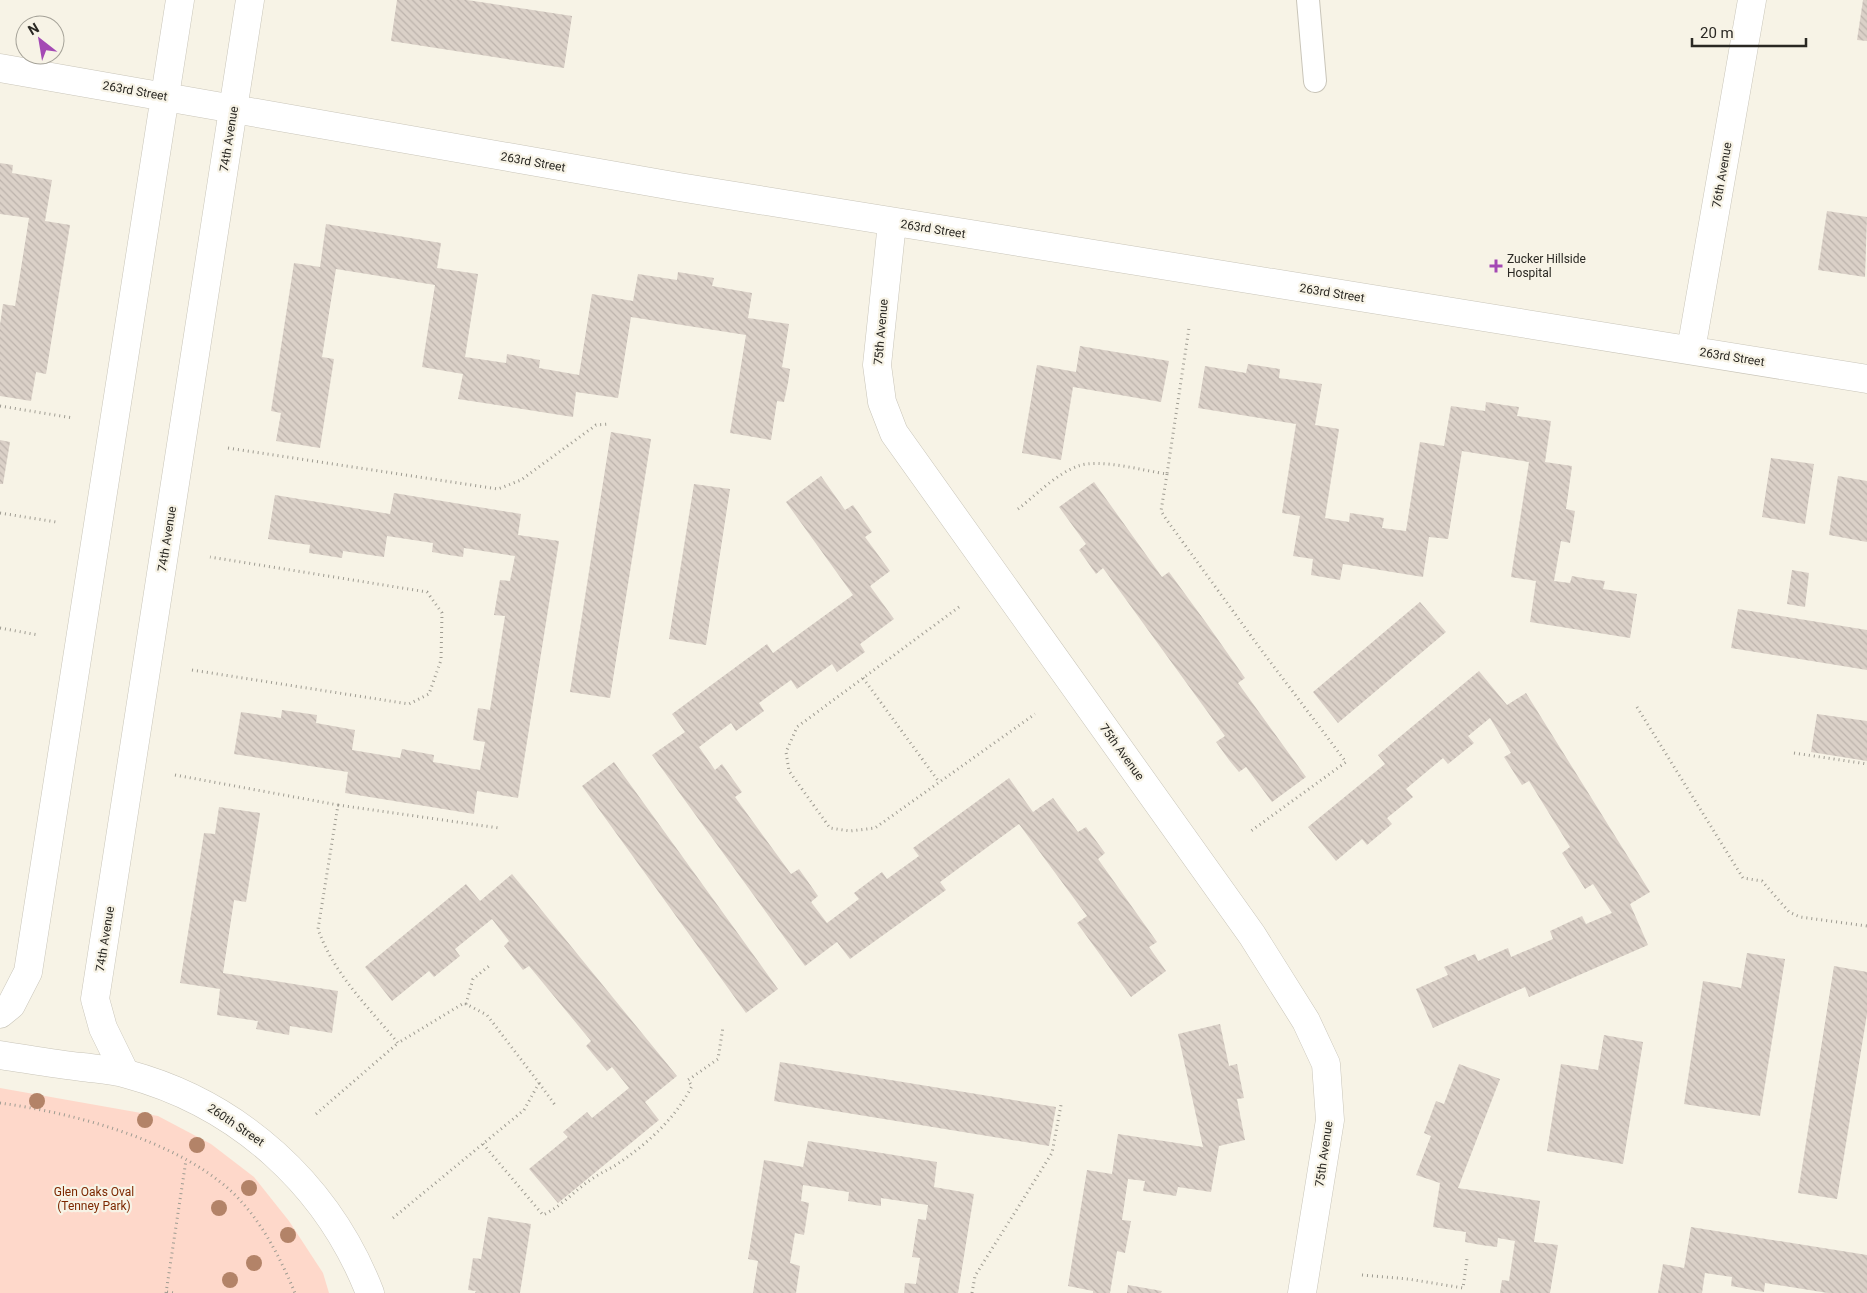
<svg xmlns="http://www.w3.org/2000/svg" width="1867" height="1293" viewBox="0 0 1867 1293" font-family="Roboto,sans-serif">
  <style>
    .park { fill: #fed8ca }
    .building { fill: url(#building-back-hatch) }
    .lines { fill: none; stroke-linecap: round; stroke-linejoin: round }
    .lane-casing { stroke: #c9c5b9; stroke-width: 24 }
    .street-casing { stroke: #c9c5b9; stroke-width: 29 }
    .path { stroke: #9f9c92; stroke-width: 3; stroke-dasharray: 1 4; stroke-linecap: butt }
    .lane { stroke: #fff; stroke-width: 22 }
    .street { stroke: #fff; stroke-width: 28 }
    .tree { fill: #b38368 }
    .poi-dot { fill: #a449b4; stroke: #f7f3e6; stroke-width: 2 }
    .labels { text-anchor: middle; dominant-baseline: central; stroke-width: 4.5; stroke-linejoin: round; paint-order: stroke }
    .street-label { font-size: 12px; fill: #2a2823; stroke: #f7f3e6 }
    .poi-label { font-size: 12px; fill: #2a2823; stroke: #f7f3e6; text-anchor: start }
    .park-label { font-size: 12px; fill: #7c2700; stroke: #f7f3e6 }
  </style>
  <defs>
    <pattern id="building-back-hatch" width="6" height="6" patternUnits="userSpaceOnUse" patternTransform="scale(1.25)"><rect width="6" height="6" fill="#dbd1c8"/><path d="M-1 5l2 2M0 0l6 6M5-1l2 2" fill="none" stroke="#bcb3ac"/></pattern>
  </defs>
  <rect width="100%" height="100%" fill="#f7f3e6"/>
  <!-- park -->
  <path class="park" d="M 0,1088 L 158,1116 L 211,1144 L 254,1177 L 289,1221 L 323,1273 L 329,1293 L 0,1293 Z"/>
  <!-- building -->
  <path class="building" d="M 397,0 L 467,0 L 572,16 L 564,68 L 391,41 Z
    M 1863,0 L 1867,0 L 1867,41 L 1857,40 Z
    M 0,163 L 13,165 L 12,173 L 52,180 L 45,221 L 70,225 L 46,374 L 36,372 L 31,401 L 0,396 L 0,325 L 3,304 L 15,306 L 29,218 L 0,214 Z
    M 1827,211 L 1867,217 L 1865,277 L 1818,270 Z
    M 326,224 L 441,243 L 437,268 L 478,274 L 465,357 L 506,363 L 507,354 L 540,360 L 539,368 L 579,375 L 592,294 L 633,301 L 638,274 L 677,280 L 678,272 L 714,278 L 712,286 L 752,293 L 748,318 L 789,324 L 782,367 L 790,369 L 788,383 L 784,402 L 777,401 L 771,440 L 730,433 L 746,335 L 631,317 L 618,398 L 576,392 L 573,417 L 516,408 L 458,399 L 463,374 L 422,367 L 435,285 L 336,269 L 322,357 L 334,359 L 320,448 L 276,441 L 281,413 L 271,411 L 294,263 L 320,267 Z
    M 1080,346 L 1169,361 L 1161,402 L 1073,387 L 1061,460 L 1022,453 L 1037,365 L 1076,372 Z
    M 1248,364 L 1280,369 L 1279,378 L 1322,384 L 1315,425 L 1339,429 L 1325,518 L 1349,522 L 1350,513 L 1384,518 L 1382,528 L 1406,531 L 1420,442 L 1444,446 L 1451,406 L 1485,411 L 1486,402 L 1504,405 L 1519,407 L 1517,416 L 1551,421 L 1545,462 L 1572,466 L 1566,509 L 1575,511 L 1570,543 L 1561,541 L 1554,581 L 1570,583 L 1572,576 L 1588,579 L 1605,581 L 1603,589 L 1637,594 L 1630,638 L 1530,622 L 1536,581 L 1511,577 L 1529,462 L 1462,451 L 1448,539 L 1429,537 L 1423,577 L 1343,564 L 1340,580 L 1311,575 L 1313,559 L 1293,556 L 1300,516 L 1282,513 L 1296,424 L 1198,408 L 1205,366 L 1246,373 Z
    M 611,432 L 651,439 L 610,698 L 570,692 Z
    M 0,440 L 10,442 L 3,484 L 0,484 Z
    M 1771,458 L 1814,464 L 1805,524 L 1762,517 Z
    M 821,476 L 845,510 L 853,505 L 872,532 L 865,537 L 890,571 L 870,586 L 894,619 L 860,644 L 865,652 L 837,672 L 832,664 L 797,689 L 791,680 L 759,703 L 764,711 L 736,731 L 731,723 L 699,747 L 715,770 L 722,764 L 742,792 L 735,797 L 791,874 L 799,869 L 818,896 L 811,902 L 827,923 L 859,899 L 854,893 L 882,872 L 887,879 L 919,856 L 913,848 L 1009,778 L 1033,812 L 1053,798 L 1078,832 L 1086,827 L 1105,853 L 1098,859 L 1157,942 L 1149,947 L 1166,971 L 1131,997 L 1077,923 L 1087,916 L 1019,824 L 940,882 L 946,890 L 850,959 L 837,942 L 805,966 L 652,755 L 685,732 L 672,714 L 767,644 L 773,653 L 853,595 L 786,502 Z
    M 1838,476 L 1867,481 L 1867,542 L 1829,535 Z
    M 1094,482 L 1162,577 L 1169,572 L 1207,624 L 1245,678 L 1238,683 L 1306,777 L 1272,802 L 1246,767 L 1239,772 L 1229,760 L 1216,742 L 1225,736 L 1103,568 L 1096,574 L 1079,550 L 1086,544 L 1059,507 Z
    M 694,484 L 730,489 L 706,645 L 669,639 Z
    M 394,493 L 521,514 L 518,535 L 559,541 L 518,798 L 477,791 L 474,814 L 345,793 L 348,772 L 234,754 L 241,712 L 281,718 L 282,710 L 317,715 L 316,723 L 355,730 L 352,750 L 400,758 L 402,749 L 434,755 L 433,762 L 480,770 L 485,742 L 473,740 L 478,708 L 490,710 L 505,616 L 494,615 L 500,580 L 510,581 L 515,556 L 464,548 L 463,557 L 449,555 L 432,552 L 433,543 L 387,536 L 384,557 L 343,551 L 342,558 L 309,553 L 310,545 L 268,539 L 275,495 L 390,514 Z
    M 1792,570 L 1809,573 L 1805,607 L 1787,604 Z
    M 1420,602 L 1446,632 L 1338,723 L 1313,692 Z
    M 1738,609 L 1867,630 L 1867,670 L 1731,648 Z
    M 1479,671 L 1507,705 L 1526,693 L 1650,892 L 1630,904 L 1648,945 L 1529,997 L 1525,987 L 1433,1028 L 1416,989 L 1448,975 L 1444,967 L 1475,954 L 1478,961 L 1508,948 L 1511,957 L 1553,939 L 1550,931 L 1582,916 L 1586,924 L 1612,913 L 1593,884 L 1585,889 L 1562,853 L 1570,847 L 1529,781 L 1522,785 L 1504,757 L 1511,753 L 1490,718 L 1468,736 L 1474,743 L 1448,764 L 1443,758 L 1406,789 L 1413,797 L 1387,818 L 1392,824 L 1367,845 L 1362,839 L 1336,861 L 1308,827 L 1385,764 L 1378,755 Z
    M 1817,714 L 1867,721 L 1867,761 L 1811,752 Z
    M 614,762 L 778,989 L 746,1013 L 582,786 Z
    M 219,807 L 260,813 L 246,902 L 234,900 L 223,973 L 338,991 L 332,1033 L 290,1026 L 289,1035 L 256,1029 L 258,1021 L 217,1015 L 220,989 L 180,983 L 204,833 L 215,834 Z
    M 512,874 L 677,1076 L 645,1102 L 659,1120 L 558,1203 L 529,1169 L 568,1137 L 563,1132 L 587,1112 L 592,1118 L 629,1088 L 612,1067 L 607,1071 L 586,1046 L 591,1041 L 529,966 L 523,970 L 504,946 L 509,941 L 492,919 L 455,949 L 460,956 L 434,977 L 429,971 L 392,1001 L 365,967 L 466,884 L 480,901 Z
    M 1747,953 L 1785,959 L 1760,1116 L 1684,1104 L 1703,981 L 1741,988 Z
    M 1834,966 L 1867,972 L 1867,1014 L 1837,1199 L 1798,1193 Z
    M 1220,1024 L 1229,1066 L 1237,1064 L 1244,1098 L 1237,1099 L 1245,1140 L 1219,1146 L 1211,1192 L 1178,1187 L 1176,1196 L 1143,1191 L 1145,1181 L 1128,1179 L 1122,1220 L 1131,1221 L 1125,1253 L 1117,1251 L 1110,1293 L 1093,1293 L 1093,1291 L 1068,1286 L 1087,1170 L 1112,1174 L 1118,1134 L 1203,1147 L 1178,1034 Z
    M 1604,1035 L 1643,1042 L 1623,1164 L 1547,1151 L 1561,1064 L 1598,1070 Z
    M 780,1062 L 1056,1107 L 1049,1146 L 774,1101 Z
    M 1459,1064 L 1500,1079 L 1458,1188 L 1540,1201 L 1534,1242 L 1558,1245 L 1550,1293 L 1500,1293 L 1502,1280 L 1509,1281 L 1515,1241 L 1498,1238 L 1497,1247 L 1481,1245 L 1465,1242 L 1466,1232 L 1433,1227 L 1440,1183 L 1416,1175 L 1431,1136 L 1424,1133 L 1436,1101 L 1444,1104 Z
    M 808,1141 L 937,1162 L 934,1187 L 974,1194 L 958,1293 L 904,1293 L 905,1283 L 916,1284 L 920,1258 L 912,1257 L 918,1219 L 926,1220 L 928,1205 L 881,1198 L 881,1206 L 848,1201 L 849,1192 L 803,1185 L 801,1201 L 809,1203 L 804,1235 L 795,1233 L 790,1263 L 800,1266 L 796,1293 L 753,1293 L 758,1261 L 748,1259 L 764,1160 L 803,1167 Z
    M 488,1217 L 531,1224 L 520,1293 L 475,1293 L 476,1291 L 468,1290 L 473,1258 L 481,1259 Z
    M 1691,1227 L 1867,1255 L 1867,1293 L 1828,1293 L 1765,1283 L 1764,1292 L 1731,1286 L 1732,1277 L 1705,1273 L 1702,1293 L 1658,1293 L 1663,1264 L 1684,1268 Z
    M 1128,1285 L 1162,1291 L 1161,1293 L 1127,1293 Z"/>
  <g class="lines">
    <defs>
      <path id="lane" d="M 1308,0 L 1315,81"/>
      <path id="street" d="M 0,68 L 679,187 L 1867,379
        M 892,223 L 877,365 L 882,402 L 894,433 L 1252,935 L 1306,1021 L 1326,1064 L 1330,1120 L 1302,1293
        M 1691,350 L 1752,0
        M 0,1014 L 11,1005 L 28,972 L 180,0
        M 0,1055 C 27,1059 55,1064 82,1067 C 97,1069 113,1070 127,1074 C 239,1104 328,1185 370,1293
        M 125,1073 L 103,1028 L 95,999 L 250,0"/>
    </defs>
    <!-- lane casing -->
    <use href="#lane" class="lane-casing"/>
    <!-- street casing -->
    <use href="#street" class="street-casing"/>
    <!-- path -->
    <path class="path" d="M 0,406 L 73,418
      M 228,448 L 498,489 L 521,480 L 596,425 L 609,424
      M 1167,474 L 1161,511 L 1166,519 L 1262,651 L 1346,762 L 1251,831
      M 1018,509 C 1036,495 1056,474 1078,466 C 1100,458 1144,471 1167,474 L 1189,328
      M 0,513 L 56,522
      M 959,607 L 797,727 L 786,752 L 789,771 L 830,828 L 850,831 L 875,828 L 1035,714
      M 0,628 L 38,635
      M 192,670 L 409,704 L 429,694 L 441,660 L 442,613 L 427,592 L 210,557
      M 863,678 L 939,782
      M 1637,707 L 1743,878 L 1762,881 L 1789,912 L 1800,917 L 1867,926
      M 1794,753 L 1867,764
      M 175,775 L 338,805 L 318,929 C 333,973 369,1008 398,1043 L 464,1003 L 487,1015 L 539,1083 L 524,1110 L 393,1218
      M 338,805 L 499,828
      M 466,1004 L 473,979 L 489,966
      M 539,1083 L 555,1105
      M 0,1103 C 74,1113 175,1140 231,1191 C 260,1218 280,1257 295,1293
      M 316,1114 L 398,1043
      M 483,1144 L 543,1215 C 562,1206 575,1190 592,1179 C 600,1173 608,1170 616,1165 C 647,1144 675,1119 692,1086 L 688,1080 L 718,1059 L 723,1027
      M 1362,1275 L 1408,1279 L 1463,1288 L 1467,1259
      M 167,1292 L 174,1293
      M 166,1293 L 186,1160
      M 972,1293 L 975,1276 L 1052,1153 L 1061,1105"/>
    <!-- lane -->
    <use href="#lane" class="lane"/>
    <!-- street -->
    <use href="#street" class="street"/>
  </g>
  <!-- trees -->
  <g class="tree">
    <circle cx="37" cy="1101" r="8"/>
    <circle cx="145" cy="1120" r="8"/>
    <circle cx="197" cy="1145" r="8"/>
    <circle cx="249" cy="1188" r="8"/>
    <circle cx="219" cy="1208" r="8"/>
    <circle cx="288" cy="1235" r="8"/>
    <circle cx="254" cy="1263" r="8"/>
    <circle cx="230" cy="1280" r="8"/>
  </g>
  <!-- markers -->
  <path class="poi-dot" d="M1493.5 258.5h5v5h5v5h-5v5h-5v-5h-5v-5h5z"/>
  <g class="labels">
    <!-- street labels -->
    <g class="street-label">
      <text transform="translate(135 91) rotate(10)">263rd Street</text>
      <text transform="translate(229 139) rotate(-81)">74th Avenue</text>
      <text transform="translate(533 162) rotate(10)">263rd Street</text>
      <text transform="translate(1722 175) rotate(-80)">76th Avenue</text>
      <text transform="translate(933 229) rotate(9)">263rd Street</text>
      <text transform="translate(1332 293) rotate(9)">263rd Street</text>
      <text transform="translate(881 332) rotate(-85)">75th Avenue</text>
      <text transform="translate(1732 357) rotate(9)">263rd Street</text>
      <text transform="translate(167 539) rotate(-81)">74th Avenue</text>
      <text transform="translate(1122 752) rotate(54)">75th Avenue</text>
      <text transform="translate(105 939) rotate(-81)">74th Avenue</text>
      <text transform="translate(236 1125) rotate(34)">260th Street</text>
      <text transform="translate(1324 1154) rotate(-82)">75th Avenue</text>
    </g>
    <!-- poi labels -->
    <g class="poi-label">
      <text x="1507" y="259">Zucker Hillside<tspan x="1507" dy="14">Hospital</tspan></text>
    </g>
    <!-- park labels -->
    <g class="park-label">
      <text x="94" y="1192">Glen Oaks Oval<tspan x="94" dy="14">(Tenney Park)</tspan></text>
    </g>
  </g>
  <!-- north arrow -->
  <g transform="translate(40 40) rotate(329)"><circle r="24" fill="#f7f3e6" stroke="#a5a298"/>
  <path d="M0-4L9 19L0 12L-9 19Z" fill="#a449b4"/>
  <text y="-8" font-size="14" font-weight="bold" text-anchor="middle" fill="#2a2823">N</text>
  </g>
  <!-- scale -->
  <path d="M1692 38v8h114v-8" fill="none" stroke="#2a2823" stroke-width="2.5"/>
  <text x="1700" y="38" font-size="15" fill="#2a2823" stroke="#f7f3e6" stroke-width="4" paint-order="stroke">20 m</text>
</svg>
